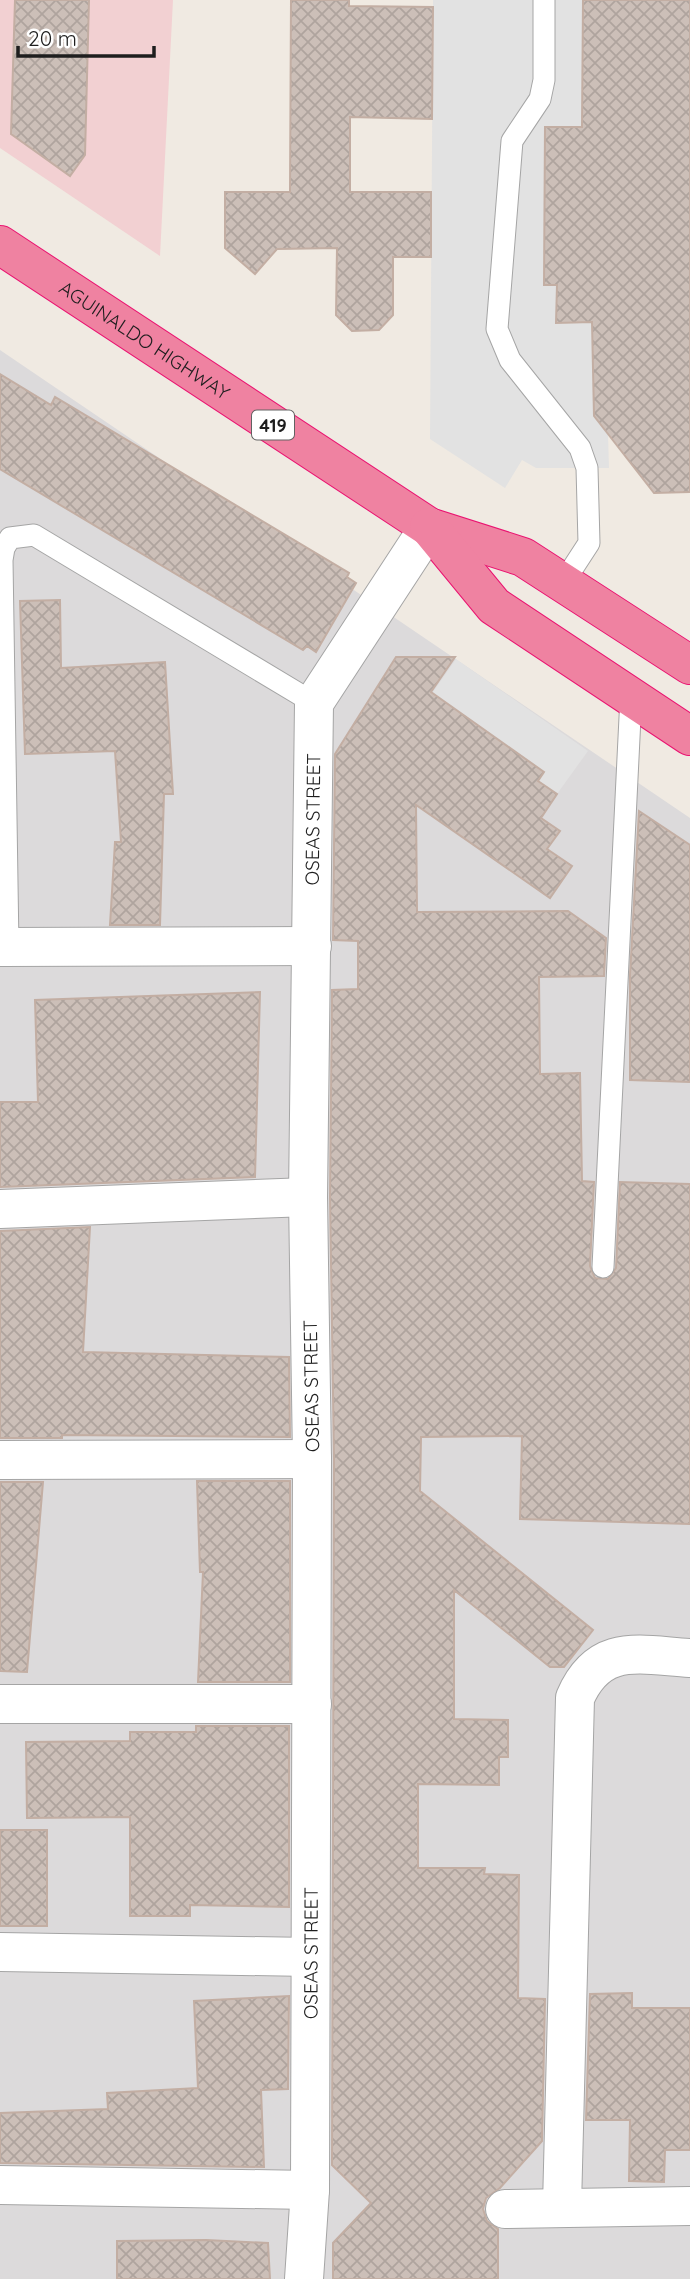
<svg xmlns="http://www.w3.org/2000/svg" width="690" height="2279" viewBox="0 0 690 2279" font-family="Quicksand,sans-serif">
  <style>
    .residential { fill: #dcdadb }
    .commercial { fill: #f2d0d2 }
    .parking { fill: #e2e2e2 }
    .building { fill: url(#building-cross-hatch); stroke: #c3aea3; stroke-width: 2 }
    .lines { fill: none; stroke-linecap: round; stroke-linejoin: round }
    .lane-casing { stroke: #a5a5a5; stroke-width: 23 }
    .street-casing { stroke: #a5a5a5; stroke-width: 40 }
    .highway-casing { stroke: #ea1371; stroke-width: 40 }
    .lane { stroke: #fff; stroke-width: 21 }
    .street { stroke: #fff; stroke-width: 38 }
    .highway { stroke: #ef82a1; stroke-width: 38 }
    .labels { text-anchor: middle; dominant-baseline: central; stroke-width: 6; stroke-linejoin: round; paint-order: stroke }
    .shield { fill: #fff; stroke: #626262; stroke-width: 2 }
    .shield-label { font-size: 18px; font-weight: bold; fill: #1e1e1e }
    .street-label { font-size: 19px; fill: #1e1e1e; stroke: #fff }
  </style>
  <defs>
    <pattern id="building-cross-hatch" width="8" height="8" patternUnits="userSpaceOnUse" patternTransform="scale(1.75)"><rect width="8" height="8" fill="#ccbfb8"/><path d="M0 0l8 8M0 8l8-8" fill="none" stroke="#afa49e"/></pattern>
  </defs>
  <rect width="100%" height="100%" fill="#f0eae2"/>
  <!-- residential -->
  <path class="residential" d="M 0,350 L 690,818 L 690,2279 L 0,2279 Z"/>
  <!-- commercial -->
  <path class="commercial" d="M 0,0 L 173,0 L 160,256 L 0,148 Z"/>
  <!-- parking -->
  <path class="parking" d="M 433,0 L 583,0 L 582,127 L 545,127 L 544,284 L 557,285 L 556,322 L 592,322 L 608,434 L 609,468 L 536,468 L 522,460 L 505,488 L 430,439 Z
    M 456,659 L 588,751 L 557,794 L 426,702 Z"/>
  <!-- building -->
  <path class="building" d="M 15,0 L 89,0 L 85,155 L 70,176 L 11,134 Z
    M 291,0 L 349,0 L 349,6 L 433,7 L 432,119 L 350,117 L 350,192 L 431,192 L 431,257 L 393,257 L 393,315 L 379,330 L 352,331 L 336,315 L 337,248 L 277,249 L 255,274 L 225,248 L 225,192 L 290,192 Z
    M 583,0 L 690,0 L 690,492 L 654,493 L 594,416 L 592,322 L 556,323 L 557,285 L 544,285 L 545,127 L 582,127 Z
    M 0,374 L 51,405 L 55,397 L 349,573 L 347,577 L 356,583 L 316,652 L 307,646 L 303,650 L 0,469 Z
    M 60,600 L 61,668 L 165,662 L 173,794 L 164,794 L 160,925 L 110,925 L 115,842 L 121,842 L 115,751 L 25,754 L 20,601 Z
    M 396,657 L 455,657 L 431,692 L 544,772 L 538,781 L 557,794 L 541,818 L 560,831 L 547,849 L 572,866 L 550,898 L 416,805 L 417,912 L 568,911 L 606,938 L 604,976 L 539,977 L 540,1074 L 580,1073 L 582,1181 L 594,1182 L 590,1266 L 595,1278 L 608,1279 L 616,1268 L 620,1182 L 690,1184 L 690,1524 L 520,1519 L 522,1436 L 421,1437 L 420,1491 L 593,1630 L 564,1667 L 550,1667 L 454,1590 L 454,1719 L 508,1720 L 508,1757 L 499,1757 L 499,1785 L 418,1784 L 418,1868 L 485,1868 L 484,1874 L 519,1875 L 518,1998 L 545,1999 L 542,2141 L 500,2188 L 486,2198 L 483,2209 L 487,2221 L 498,2229 L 498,2279 L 333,2279 L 333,2243 L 371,2203 L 332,2165 L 334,1459 L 330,1197 L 332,990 L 358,989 L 358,941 L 333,940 L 335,754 Z
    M 639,811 L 690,845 L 690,1082 L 630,1080 L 630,975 Z
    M 260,992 L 255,1177 L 0,1187 L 0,1102 L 38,1102 L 35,1000 Z
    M 90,1227 L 83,1352 L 289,1357 L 290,1437 L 62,1435 L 62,1438 L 0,1438 L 0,1231 Z
    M 197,1481 L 290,1481 L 290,1682 L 198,1682 L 203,1572 L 200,1572 Z
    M 0,1482 L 43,1482 L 27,1672 L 0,1671 Z
    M 196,1726 L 289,1726 L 289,1907 L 190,1905 L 190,1916 L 130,1916 L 130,1817 L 27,1818 L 26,1742 L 130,1741 L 130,1732 L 196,1732 Z
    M 0,1830 L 47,1830 L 47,1926 L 0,1926 Z
    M 632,1993 L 632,2008 L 690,2008 L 690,2150 L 665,2150 L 664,2182 L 629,2181 L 630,2120 L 586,2120 L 590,1994 Z
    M 289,1996 L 288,2089 L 261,2090 L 264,2167 L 0,2163 L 0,2113 L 108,2109 L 107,2093 L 198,2088 L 194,2001 Z
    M 206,2240 L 268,2243 L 270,2279 L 117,2279 L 117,2241 Z"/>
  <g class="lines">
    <defs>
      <path id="lane" d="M 544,0 L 544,80 L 540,99 L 512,141 L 497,329 L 510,360 L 580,448 L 587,468 L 589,543 L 563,583
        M 8,947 L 2,560 L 4,548 L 10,538 L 34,535 L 314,703
        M 603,1267 L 631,697"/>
      <g id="street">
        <path d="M 0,947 L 312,946"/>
        <path d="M 0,1209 L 308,1197"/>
        <path d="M 0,1460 L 312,1459"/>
        <path d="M 0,1704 L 312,1704"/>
        <path d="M 0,1952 L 310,1957"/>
        <path d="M 0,2185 L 310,2190"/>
        <path d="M 562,2206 L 575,1698 C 599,1642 639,1655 690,1658"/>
        <path d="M 505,2209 L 690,2206"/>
        <path id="s1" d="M 304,2279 L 310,2190 L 312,1459 L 308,1197 L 314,703 L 429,527"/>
      </g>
      <g id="highway">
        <path id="s2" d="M 0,245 L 429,527 L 523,557 L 690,665"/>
        <path d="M 429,527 L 494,606 L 690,736"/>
      </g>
    </defs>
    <!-- lane casing -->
    <use href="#lane" class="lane-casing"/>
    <!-- street casing -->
    <use href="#street" class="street-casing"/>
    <!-- highway casing -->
    <use href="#highway" class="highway-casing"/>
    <!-- lane -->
    <use href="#lane" class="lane"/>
    <!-- street -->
    <use href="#street" class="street"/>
    <!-- highway -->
    <use href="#highway" class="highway"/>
  </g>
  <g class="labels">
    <!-- shield labels -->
    <rect class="shield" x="252" y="410.5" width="42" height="29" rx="5"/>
    <g class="shield-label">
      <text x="273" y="425">419</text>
    </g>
    <!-- street labels -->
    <g class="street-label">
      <text stroke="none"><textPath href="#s2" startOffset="173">AGUINALDO HIGHWAY</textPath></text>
      <text stroke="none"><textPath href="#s1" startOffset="1460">OSEAS STREET</textPath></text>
      <text transform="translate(311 1386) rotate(-91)">OSEAS STREET</text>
      <text stroke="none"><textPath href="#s1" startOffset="326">OSEAS STREET</textPath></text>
    </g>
  </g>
  <!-- scale -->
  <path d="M18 46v10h136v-10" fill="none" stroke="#1e1e1e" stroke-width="3.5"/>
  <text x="28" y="46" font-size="21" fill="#1e1e1e" stroke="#ffffff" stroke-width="5" paint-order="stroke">20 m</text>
</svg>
